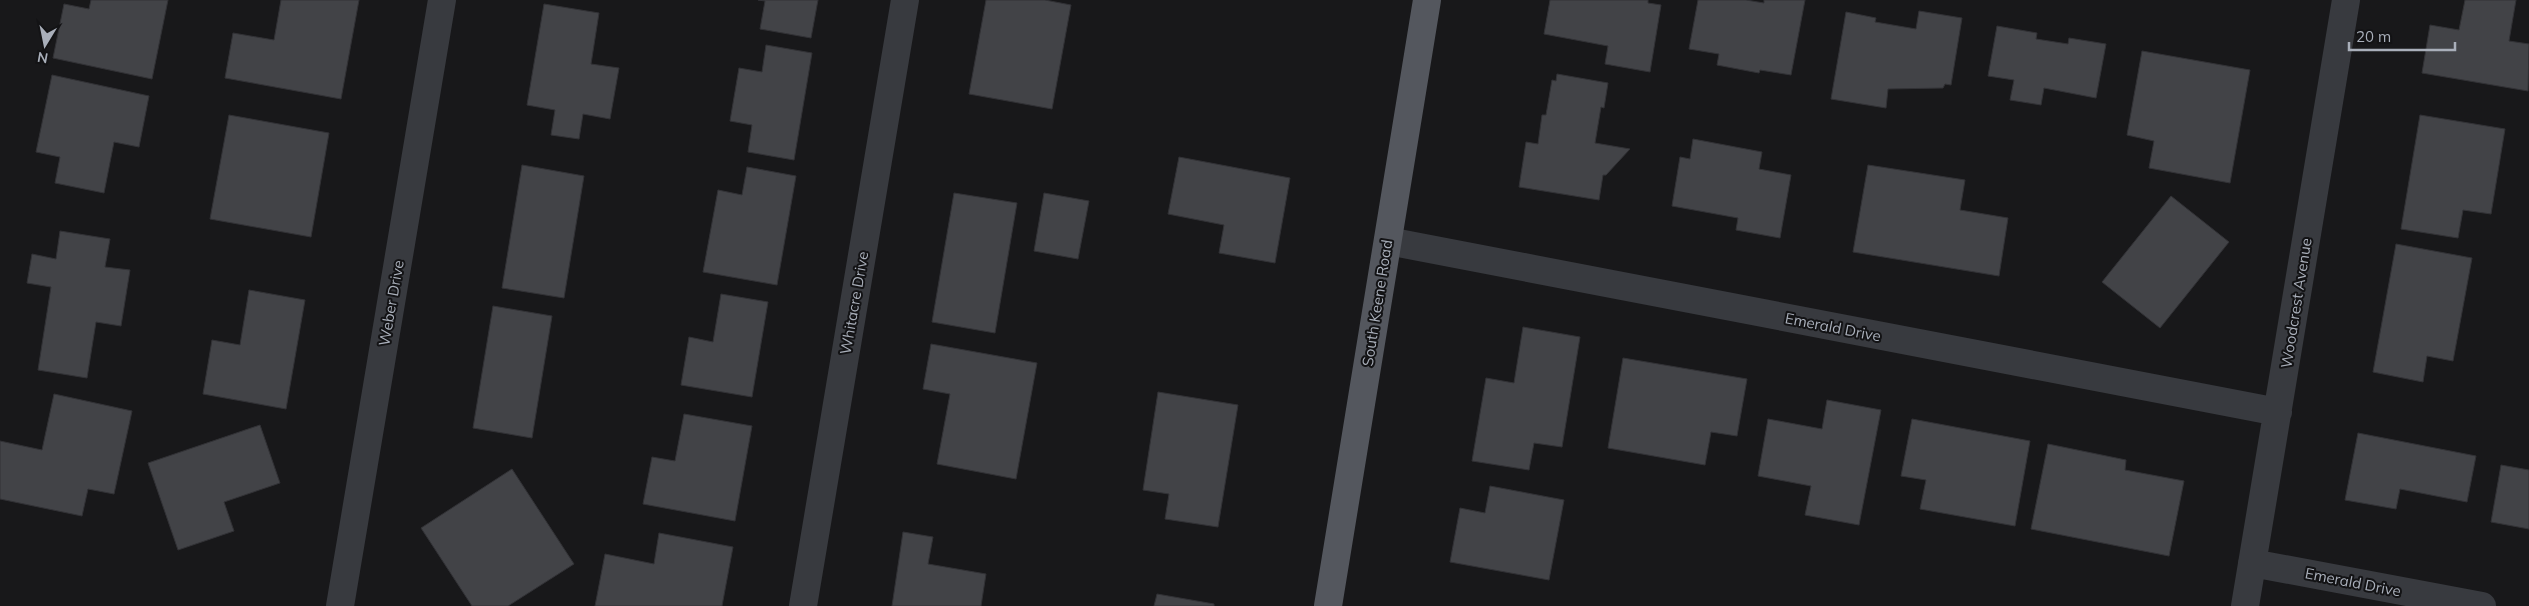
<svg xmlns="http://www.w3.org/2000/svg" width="2529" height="606" viewBox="0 0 2529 606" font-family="Mulish,sans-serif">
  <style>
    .building { fill: #424347; stroke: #323236 }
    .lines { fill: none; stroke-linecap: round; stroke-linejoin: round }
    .minor { stroke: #383a3f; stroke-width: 28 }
    .major { stroke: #54575e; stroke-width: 28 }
    .labels { text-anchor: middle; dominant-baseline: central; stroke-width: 4; stroke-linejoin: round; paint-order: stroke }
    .street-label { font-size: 15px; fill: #a9afba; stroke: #131315 }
  </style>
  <rect width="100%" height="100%" fill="#18181a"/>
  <!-- building -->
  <path class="building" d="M 91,0 L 168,0 L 152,79 L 53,58 L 64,4 L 89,9 Z
    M 281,0 L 359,0 L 341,99 L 225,78 L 233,33 L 274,40 Z
    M 758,0 L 818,0 L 811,38 L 760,29 L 765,1 Z
    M 986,0 L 1045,0 L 1071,5 L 1052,109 L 969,94 Z
    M 1550,0 L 1648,0 L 1648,3 L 1661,5 L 1650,72 L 1605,64 L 1608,46 L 1544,34 Z
    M 1698,0 L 1746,0 L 1764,3 L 1764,0 L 1805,0 L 1791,75 L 1760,70 L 1759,73 L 1717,65 L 1719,54 L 1689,49 Z
    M 2465,0 L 2516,0 L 2509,41 L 2529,44 L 2528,91 L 2422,73 L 2430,25 L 2459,30 Z
    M 544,4 L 599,13 L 591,64 L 619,68 L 610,119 L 583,114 L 579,139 L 551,135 L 555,110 L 527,105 Z
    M 1919,11 L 1962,18 L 1951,85 L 1945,84 L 1943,88 L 1888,89 L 1886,108 L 1831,99 L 1846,12 L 1876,18 L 1875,22 L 1916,29 Z
    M 1997,26 L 2037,33 L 2036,39 L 2068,44 L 2069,38 L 2106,44 L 2096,98 L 2044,88 L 2041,105 L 2010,100 L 2014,80 L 1988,76 Z
    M 766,45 L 812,53 L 794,160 L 748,152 L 752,125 L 730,121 L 739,68 L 762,72 Z
    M 2142,51 L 2250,70 L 2230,183 L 2149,168 L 2154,141 L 2127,135 Z
    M 1557,74 L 1608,83 L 1604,108 L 1601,107 L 1595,143 L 1630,149 L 1606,175 L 1603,175 L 1599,200 L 1519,187 L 1526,142 L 1538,144 L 1542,115 L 1546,115 L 1552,80 L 1556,81 Z
    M 52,75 L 149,96 L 139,147 L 114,142 L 104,193 L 55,183 L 60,157 L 36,152 Z
    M 229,115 L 329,133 L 311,237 L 210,219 Z
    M 2420,115 L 2505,129 L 2491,214 L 2463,210 L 2458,238 L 2401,229 Z
    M 1693,139 L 1762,152 L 1759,169 L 1791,175 L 1780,238 L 1736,230 L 1738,218 L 1672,206 L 1680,157 L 1690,159 Z
    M 1179,157 L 1290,178 L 1275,263 L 1219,253 L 1224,225 L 1168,214 Z
    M 522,165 L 584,176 L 564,298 L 502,288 Z
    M 1868,165 L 1965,180 L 1960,210 L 2008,218 L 1999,276 L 1853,252 Z
    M 747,167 L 796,176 L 777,285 L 703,272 L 718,190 L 742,195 Z
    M 954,193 L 1017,203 L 995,333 L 932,322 Z
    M 1044,193 L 1089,201 L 1078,259 L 1034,251 Z
    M 2171,196 L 2229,242 L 2160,328 L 2102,282 Z
    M 60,231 L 110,239 L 105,267 L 130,270 L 121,326 L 96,322 L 87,378 L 38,370 L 51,287 L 27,283 L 32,254 L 56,259 Z
    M 2396,244 L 2472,258 L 2453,361 L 2427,356 L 2423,382 L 2373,372 Z
    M 249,290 L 305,300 L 286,409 L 203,394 L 212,340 L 240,345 Z
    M 721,294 L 768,302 L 752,397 L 681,385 L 689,337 L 713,342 Z
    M 493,306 L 552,316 L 532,438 L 473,428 Z
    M 1523,327 L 1580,337 L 1562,447 L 1534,443 L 1529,470 L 1472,461 L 1486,378 L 1514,383 Z
    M 931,344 L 1037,363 L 1016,479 L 937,464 L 950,394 L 923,389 Z
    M 1623,358 L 1747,379 L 1737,436 L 1711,432 L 1705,465 L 1608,448 Z
    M 1158,392 L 1238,405 L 1218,527 L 1165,519 L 1169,494 L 1143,490 Z
    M 54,394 L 132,411 L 114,494 L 88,489 L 82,516 L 0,499 L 0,441 L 42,450 Z
    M 1827,400 L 1881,410 L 1859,525 L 1805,515 L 1811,486 L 1758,476 L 1768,419 L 1822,429 Z
    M 684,414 L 752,426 L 735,521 L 643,504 L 652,457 L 675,461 Z
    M 1912,419 L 2030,441 L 2015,526 L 1920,509 L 1926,480 L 1901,476 Z
    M 260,425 L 280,483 L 224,502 L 234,531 L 178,550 L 148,463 Z
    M 2358,433 L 2476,456 L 2467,502 L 2400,489 L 2396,509 L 2345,500 Z
    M 2048,444 L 2126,460 L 2125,470 L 2184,481 L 2169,556 L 2031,529 Z
    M 2501,465 L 2529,470 L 2529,529 L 2491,522 Z
    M 512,469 L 574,564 L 508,606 L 472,606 L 421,528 Z
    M 1490,486 L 1564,500 L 1549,580 L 1450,562 L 1460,508 L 1485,513 Z
    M 903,532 L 933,537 L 928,564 L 986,574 L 981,606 L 892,606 Z
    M 659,533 L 733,547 L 722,606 L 595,606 L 605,554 L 654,564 Z
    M 1157,594 L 1214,604 L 1214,606 L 1154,606 Z"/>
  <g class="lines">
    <!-- minor -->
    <path class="minor" d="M 1388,241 L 2278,412
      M 2252,563 L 2482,606
      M 340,606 L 442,0
      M 803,606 L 905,0
      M 2245,606 L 2346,0"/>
    <!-- major -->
    <path class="major" d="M 1328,606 L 1427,0"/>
  </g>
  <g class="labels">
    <!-- street labels -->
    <g class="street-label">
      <text transform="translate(391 303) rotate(-80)">Weber Drive</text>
      <text transform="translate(854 303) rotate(-80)">Whitacre Drive</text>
      <text transform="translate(1377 303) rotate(-81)">South Keene Road</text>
      <text transform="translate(2296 303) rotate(-81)">Woodcrest Avenue</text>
      <text transform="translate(1833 327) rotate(11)">Emerald Drive</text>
      <text transform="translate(2353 582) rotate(11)">Emerald Drive</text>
    </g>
  </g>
  <!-- north arrow -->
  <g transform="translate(45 45) rotate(190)" stroke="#131315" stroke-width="4" paint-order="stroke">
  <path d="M0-4L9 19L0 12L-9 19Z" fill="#a9afba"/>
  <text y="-8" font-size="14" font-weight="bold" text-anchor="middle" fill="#a9afba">N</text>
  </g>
  <!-- scale -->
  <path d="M2349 42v8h106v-8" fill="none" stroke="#a9afba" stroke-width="2.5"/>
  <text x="2356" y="42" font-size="15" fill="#a9afba" stroke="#131315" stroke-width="4" paint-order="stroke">20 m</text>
</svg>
